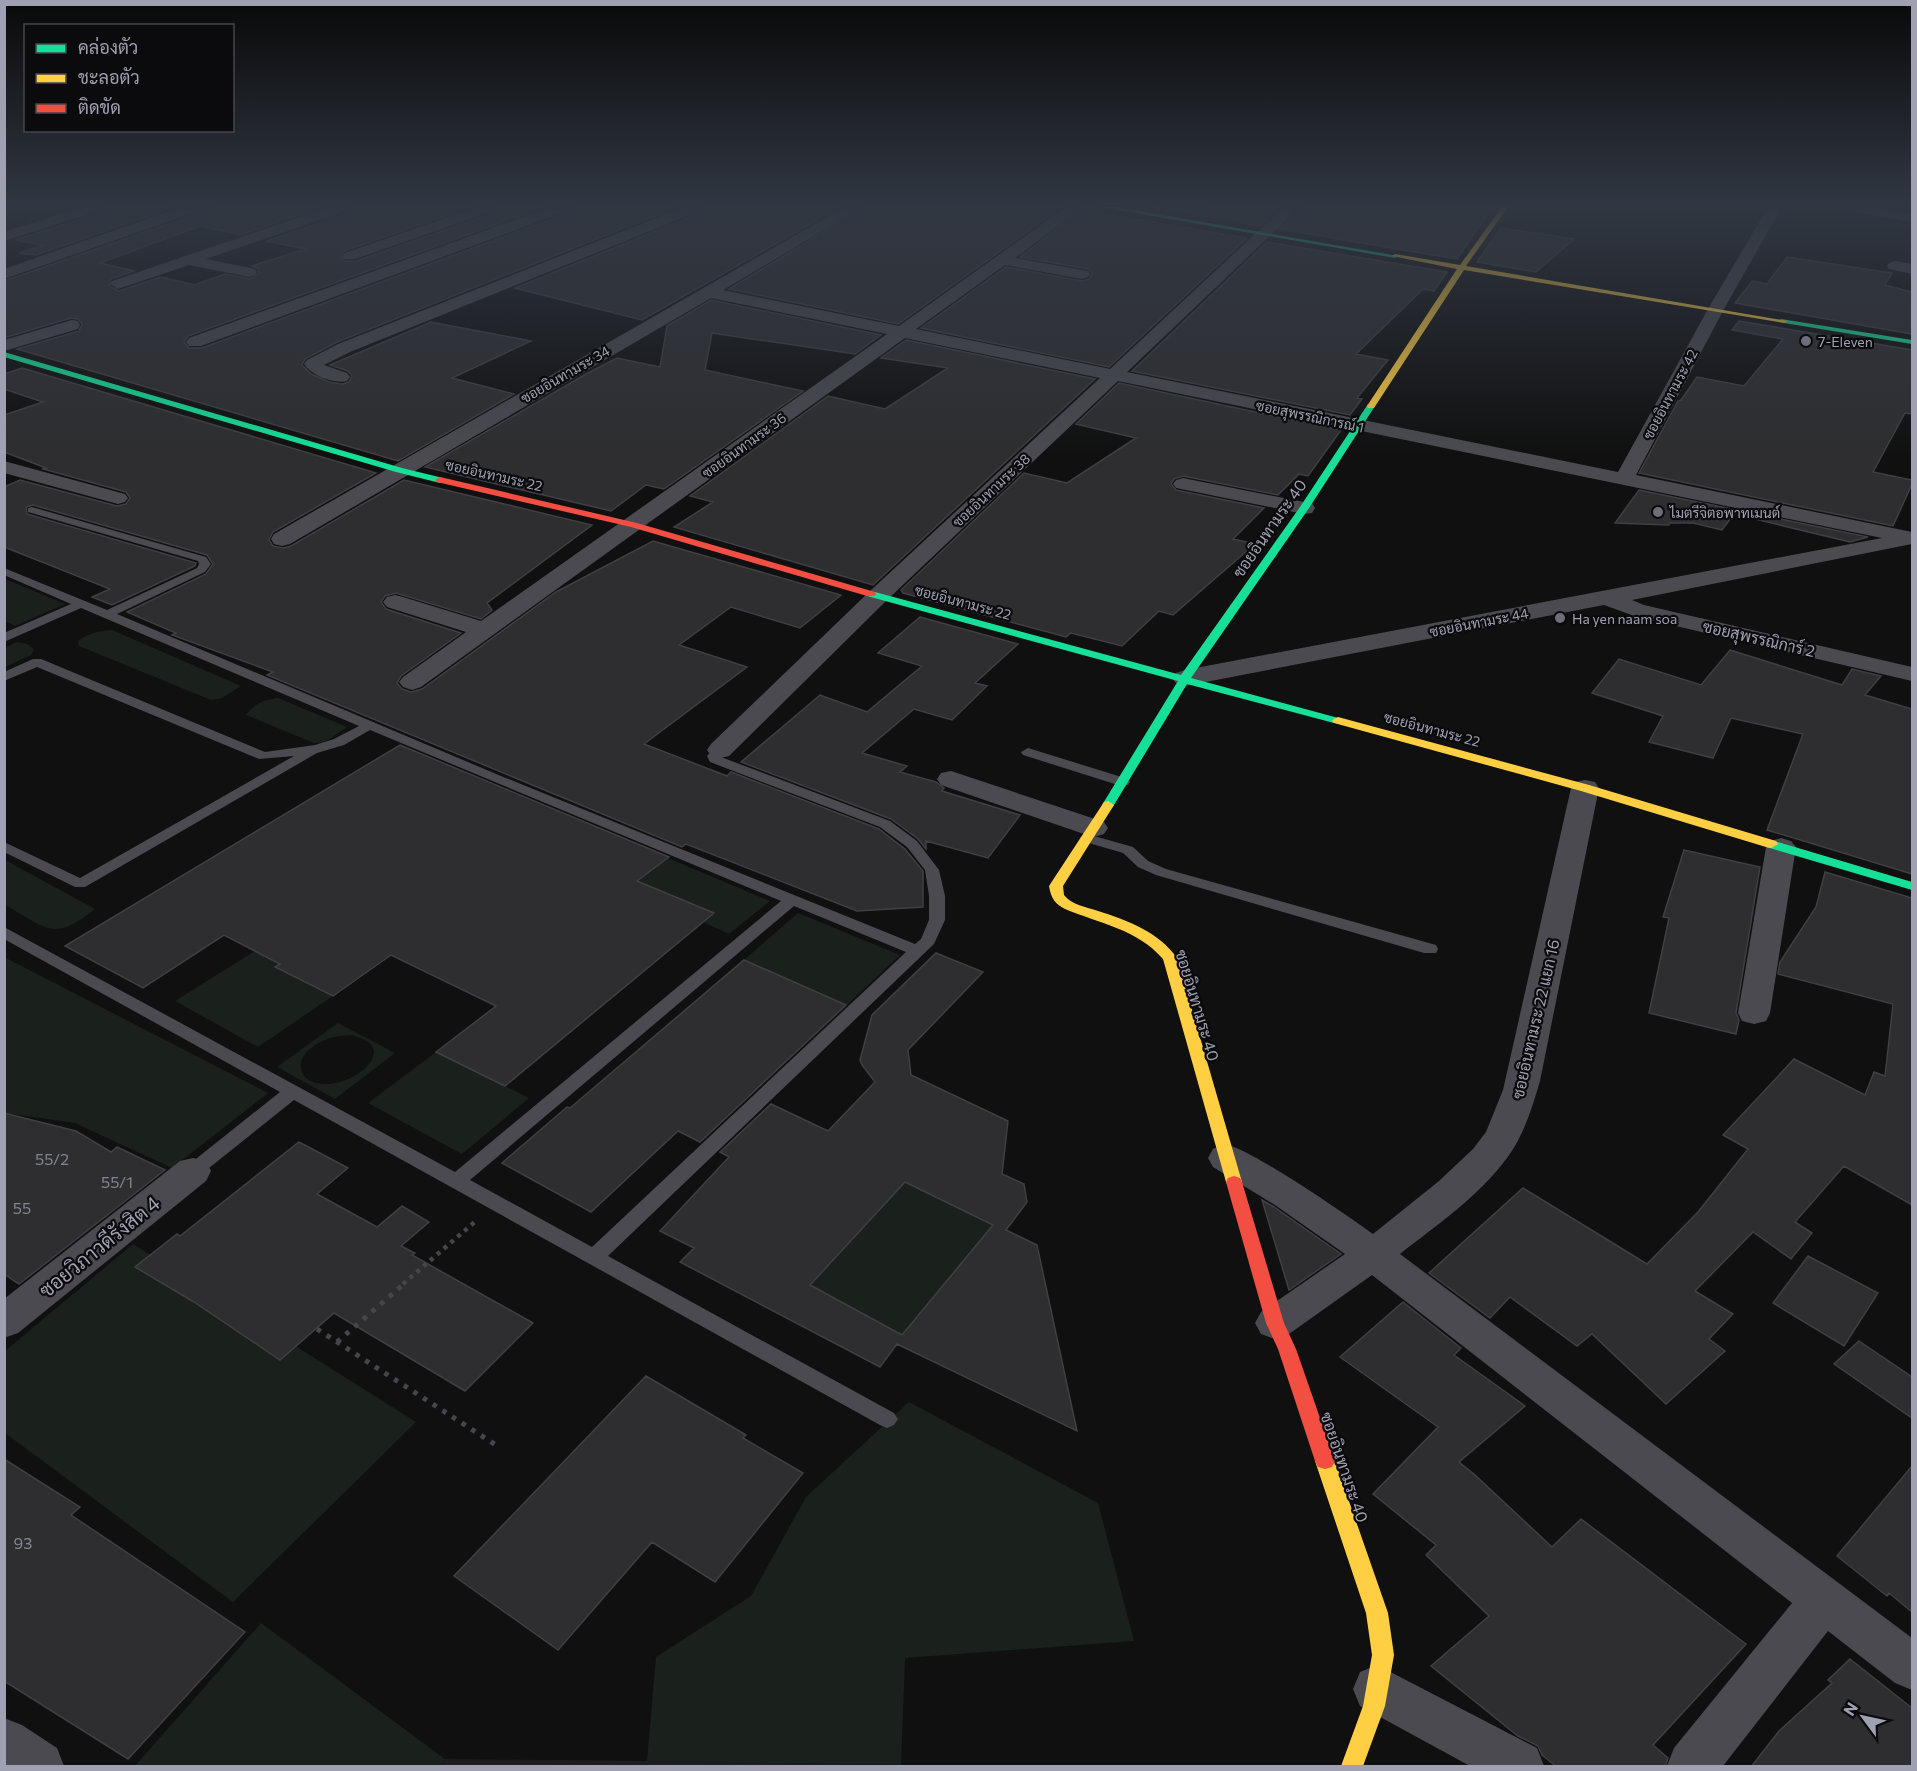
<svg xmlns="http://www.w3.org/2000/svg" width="1917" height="1771" viewBox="0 0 1917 1771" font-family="Commissioner,Sarabun,sans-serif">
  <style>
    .built { fill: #1d1d1f }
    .green { fill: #1a211c; fill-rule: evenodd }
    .building { fill: #2e2e30; stroke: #3f3f44; stroke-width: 1.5; fill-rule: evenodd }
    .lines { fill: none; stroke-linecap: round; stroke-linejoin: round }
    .path-far1 { stroke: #45464b; stroke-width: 4.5; stroke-dasharray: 4 5; stroke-linecap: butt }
    .path { stroke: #45464b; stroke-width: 5; stroke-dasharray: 4.5 7; stroke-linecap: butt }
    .lane { fill: #4a4a50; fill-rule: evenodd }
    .street { fill: #4a4a50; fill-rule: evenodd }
    .fast { fill: #16e098; fill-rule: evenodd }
    .slow { fill: #ffcf43; fill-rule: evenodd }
    .jam { fill: #f24e42; fill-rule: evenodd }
    .poi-dot { fill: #6d6e7a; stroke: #0b0a0c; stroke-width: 2 }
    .labels { text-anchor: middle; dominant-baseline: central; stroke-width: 4.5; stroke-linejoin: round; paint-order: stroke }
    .far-poi-label { font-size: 14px; fill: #9fa1b3; stroke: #0b0a0c; text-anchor: start }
    .far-street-label { font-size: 14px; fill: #9fa1b3; stroke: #0b0a0c }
    .street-label { font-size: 16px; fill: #9fa1b3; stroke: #0b0a0c }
    .near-number-label { font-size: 16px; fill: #838492 }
    .near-street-label { font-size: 20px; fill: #9fa1b3; stroke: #0b0a0c }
  </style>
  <rect width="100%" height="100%" fill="#101010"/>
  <!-- built -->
  <path class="built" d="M 445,1759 L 647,1761 L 901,1765 L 440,1766 Z"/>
  <!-- green -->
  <path class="green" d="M 5,579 L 65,604 L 15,626 L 5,621 Z
    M 112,630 L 241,686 L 222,698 L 211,700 L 79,646 L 78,641 C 89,633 99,631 112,630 Z
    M 16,642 L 27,644 L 34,649 L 31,655 L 5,667 L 5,648 Z
    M 278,698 L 347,727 L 325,742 L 314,743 L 246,715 C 255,703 264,700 278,698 Z
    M 509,791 L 770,901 L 729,934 L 703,922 L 713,913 L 646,885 L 558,843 Z
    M 5,860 L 95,909 C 53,943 47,928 5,905 Z
    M 798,913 L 900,955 L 847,1005 L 744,960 Z
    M 255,951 L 280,963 L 275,967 L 333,996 L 258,1047 L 175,1001 Z
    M 4,957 L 268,1093 L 172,1168 L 75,1123 L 5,1113 Z
    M 338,1023 L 395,1053 L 335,1099 L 277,1067 ZM 350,1035 C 403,1046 356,1086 323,1084 C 297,1083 293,1059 315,1045 C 326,1038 337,1036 350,1035 Z
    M 436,1052 L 529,1098 L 462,1154 L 368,1103 Z
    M 905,1182 L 993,1225 L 902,1335 L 810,1285 Z
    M 133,1244 L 416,1422 L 233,1602 L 5,1433 L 5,1351 Z
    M 909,1402 L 1098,1503 L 1134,1641 L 905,1658 L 901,1765 L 647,1761 L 656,1657 L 751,1596 L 806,1497 Z
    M 261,1623 L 445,1759 L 440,1766 L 135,1766 Z"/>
  <!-- building -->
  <path class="building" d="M 106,207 L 174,207 L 36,255 L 19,253 L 43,245 L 15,240 L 103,212 Z
    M 216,207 L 321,207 L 240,235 L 200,226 L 100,263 L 134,271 L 111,279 L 109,286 L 119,291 L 161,277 L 194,285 L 225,274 L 250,279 L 259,273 L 257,268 L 252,266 L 305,249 L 267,241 L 350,212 L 353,207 L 470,207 L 344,251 L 340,256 L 345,261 L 356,261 L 497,212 L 500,207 L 544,207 L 188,336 L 184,342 L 189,348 L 202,348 L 571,212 L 574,207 L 677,207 L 337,342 L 305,359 L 302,365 L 311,374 L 329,382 L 342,384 L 349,382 L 352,376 L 348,371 L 330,365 L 431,322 L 531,341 L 452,378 L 514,394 L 398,461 L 17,349 L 79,331 L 82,324 L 78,319 L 71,318 L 4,338 L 4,281 L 191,216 L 212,212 Z
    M 706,207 L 840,207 L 642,320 L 515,288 L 703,212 Z
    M 865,207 L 1062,207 L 898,324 L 729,289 Z
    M 1085,207 L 1094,207 L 1104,214 L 1247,238 L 1109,367 L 921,328 L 1006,267 L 1082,281 L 1089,279 L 1092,273 L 1088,269 L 1020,257 Z
    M 1149,207 L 1203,210 L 1209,207 L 1280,207 L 1261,226 Z
    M 1302,207 L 1493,207 L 1457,259 L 1280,229 Z
    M 1501,228 L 1574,239 L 1536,272 L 1477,262 Z
    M 1267,242 L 1447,272 L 1434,291 L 1423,289 L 1356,354 L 1388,360 L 1357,398 L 1362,399 L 1350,415 L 1132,371 Z
    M 1787,257 L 1892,273 L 1885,285 L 1912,292 L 1912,334 L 1735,303 L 1752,281 L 1767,284 Z
    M 711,300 L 881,335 L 855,354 L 712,333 L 705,370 L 803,391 L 664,489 L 646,485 L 611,511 L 425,467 L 588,373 L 617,358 L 660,367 L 667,326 Z
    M 1739,321 L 1912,350 L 1912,414 L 1905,413 L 1873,472 L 1912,480 L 1912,484 L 1893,526 L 1639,473 L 1678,401 L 1681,400 L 1697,377 L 1744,386 L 1783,339 L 1732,330 Z
    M 906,340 L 1095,379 L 873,585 L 674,527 L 713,502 L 690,496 L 828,396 L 885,409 L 948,368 L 881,358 Z
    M 22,368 L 376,473 L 273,532 L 269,540 L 273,546 L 283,548 L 291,546 L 404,480 L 592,525 L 487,603 L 492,610 L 481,619 L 396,593 L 385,596 L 381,602 L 386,609 L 461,633 L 401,676 L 397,683 L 402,689 L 411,692 L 422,689 L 556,592 L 653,541 L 841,595 L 800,628 L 731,607 L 679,645 L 747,667 L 644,744 L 727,776 L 731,772 L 879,829 L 905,849 L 923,871 L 923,907 L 857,911 L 686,844 L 682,847 L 267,675 L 273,672 L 172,635 L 176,633 L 127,612 L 206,574 L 213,564 L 207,555 L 33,505 L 26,507 L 27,514 L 196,563 L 195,566 L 112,605 L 92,597 L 110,589 L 4,547 L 4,487 L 20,480 L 117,506 L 126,504 L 130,498 L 126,492 L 43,469 L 46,468 L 4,452 L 4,415 L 43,402 L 4,389 L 4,374 Z
    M 1119,383 L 1341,430 L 1308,476 L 1299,474 L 1278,495 L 1183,476 L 1174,479 L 1171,484 L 1176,490 L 1264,508 L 1233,539 L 1255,544 L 1173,615 L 1159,611 L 1122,646 L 1071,633 L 1066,637 L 903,593 L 901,590 L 1024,473 L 1067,483 L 1136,438 L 1076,424 Z
    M 1639,490 L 1868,537 L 1850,542 L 1734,514 L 1722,530 L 1693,523 L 1670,523 L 1669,525 L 1615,523 Z
    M 920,617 L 1018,644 L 975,683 L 987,686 L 952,720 L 914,709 L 862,753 L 907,766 L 900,772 L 936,782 L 944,788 L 942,791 L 1020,815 L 988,858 L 926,841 L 926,849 L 918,839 L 891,819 L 741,762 L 820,695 L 867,712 L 922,666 L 878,653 Z
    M 1730,650 L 1842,685 L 1852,669 L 1881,676 L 1865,695 L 1912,709 L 1912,874 L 1767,830 L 1803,734 L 1731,718 L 1713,758 L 1649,742 L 1663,716 L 1592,693 L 1619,659 L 1701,685 Z
    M 400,745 L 669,857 L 637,881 L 714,913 L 505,1086 L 436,1052 L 496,1006 L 391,955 L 333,996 L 275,967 L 280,964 L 224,935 L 143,988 L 65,946 Z
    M 1684,850 L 1760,867 L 1736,1013 L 1739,1020 L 1736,1034 L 1649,1013 L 1669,918 L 1663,917 Z
    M 1825,872 L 1912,898 L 1912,1205 L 1844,1166 L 1795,1222 L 1812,1233 L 1791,1259 L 1753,1232 L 1695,1291 L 1733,1314 L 1709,1339 L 1725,1351 L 1666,1404 L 1592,1334 L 1577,1346 L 1510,1297 L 1490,1318 L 1429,1273 L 1523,1188 L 1647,1264 L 1698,1212 L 1748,1149 L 1723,1135 L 1794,1059 L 1865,1095 L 1874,1072 L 1885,1076 L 1893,1004 L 1778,974 L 1780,962 L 1816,907 Z
    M 936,953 L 983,972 L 908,1050 L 911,1075 L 1008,1121 L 1002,1174 L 1024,1184 L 1027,1202 L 1006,1230 L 1037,1245 L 1077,1431 L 897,1344 L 880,1367 L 680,1262 L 694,1248 L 660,1231 L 729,1157 L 720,1152 L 771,1104 L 828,1131 L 875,1082 L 862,1065 L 860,1060 L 872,1015 ZM 905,1182 L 993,1225 L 902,1335 L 810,1285 Z
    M 744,960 L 846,1005 L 700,1142 L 678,1131 L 591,1212 L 502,1163 L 567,1107 L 570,1108 Z
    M 4,1113 L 76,1131 L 111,1152 L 117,1147 L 165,1170 L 19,1284 L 4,1274 Z
    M 299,1142 L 348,1168 L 317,1194 L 377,1227 L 402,1206 L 429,1222 L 401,1246 L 415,1253 L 412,1255 L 533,1323 L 465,1391 L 334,1313 L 280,1360 L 194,1302 L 135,1267 L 177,1234 L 180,1236 Z
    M 1262,1200 L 1274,1207 L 1341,1254 L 1289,1290 Z
    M 1808,1256 L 1878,1293 L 1844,1346 L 1773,1303 Z
    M 1403,1302 L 1461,1348 L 1454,1355 L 1525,1406 L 1459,1462 L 1474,1474 L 1552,1547 L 1581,1519 L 1746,1644 L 1653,1745 L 1668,1758 L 1665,1767 L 1557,1767 L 1542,1755 L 1538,1746 L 1518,1736 L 1431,1666 L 1489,1616 L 1426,1555 L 1436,1545 L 1373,1494 L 1438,1427 L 1340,1357 Z
    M 1859,1341 L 1912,1377 L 1912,1418 L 1834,1364 Z
    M 646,1376 L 746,1435 L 743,1438 L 803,1473 L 715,1582 L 652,1542 L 558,1650 L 454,1576 Z
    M 4,1459 L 80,1507 L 71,1515 L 245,1632 L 128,1759 L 4,1681 Z
    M 1912,1466 L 1912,1612 L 1889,1593 L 1887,1596 L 1837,1556 Z
    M 1850,1659 L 1912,1708 L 1912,1767 L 1751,1767 L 1779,1731 L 1832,1683 L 1828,1680 Z"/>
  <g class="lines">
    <!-- path-far1 -->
    <path class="path-far1" d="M 403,1284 L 477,1220"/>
    <!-- path -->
    <path class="path" d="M 317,1329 L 499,1447
      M 337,1342 L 405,1283"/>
    <!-- lane -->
    <path class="lane" d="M 32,507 L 206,557 L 211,564 L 205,572 L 117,614 L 501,776 L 915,944 L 921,939 L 929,920 L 929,896 L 925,870 L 907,847 L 880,827 L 710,762 L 707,756 L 715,747 L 725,747 L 727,750 L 721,757 L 890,821 L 917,841 L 939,870 L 945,896 L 945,920 L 934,944 L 608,1256 L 894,1413 L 898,1419 L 894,1425 L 887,1428 L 880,1425 L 294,1100 L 199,1176 L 193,1178 L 187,1176 L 184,1171 L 187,1166 L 280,1092 L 4,939 L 4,927 L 455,1172 L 781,901 L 370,730 L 344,745 L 317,753 L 85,887 L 75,887 L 4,852 L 4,842 L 80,878 L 294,756 L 259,759 L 37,667 L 4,681 L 4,672 L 33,659 L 41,659 L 265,752 L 315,745 L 334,739 L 359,726 L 81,608 L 4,642 L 4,633 L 71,604 L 4,575 L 4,568 L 107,610 L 197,568 L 199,564 L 198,561 L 28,512 L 28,508 ZM 794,906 L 906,952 L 592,1247 L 470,1180 Z
      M 1028,748 L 1128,779 L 1130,782 L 1128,785 L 1118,785 L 1023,755 L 1021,752 Z
      M 1087,834 L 1133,847 L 1148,861 L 1166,869 L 1436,945 L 1438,949 L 1436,953 L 1424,953 L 1156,875 L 1138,867 L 1123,853 L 1082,841 L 1080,838 Z"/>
    <!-- street -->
    <path class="street" d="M 82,207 L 104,207 L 102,210 L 4,241 L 4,232 Z
      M 181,207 L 214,207 L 212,210 L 190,214 L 4,279 L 4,269 Z
      M 329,207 L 351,207 L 349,210 L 206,259 L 255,269 L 257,272 L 255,275 L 249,277 L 189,265 L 118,289 L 110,284 L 112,281 Z
      M 477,207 L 498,207 L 496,210 L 355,259 L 345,259 L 342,256 L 345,253 Z
      M 551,207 L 572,207 L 570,210 L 201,346 L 189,346 L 186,342 L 189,338 Z
      M 684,207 L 704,207 L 702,210 L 350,352 L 324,365 L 347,373 L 350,377 L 347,381 C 333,384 312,376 304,364 L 307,360 L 338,344 Z
      M 845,207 L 863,207 L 723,290 L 899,326 L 1066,207 L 1083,207 L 1015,258 L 1088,271 L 1090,274 L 1088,277 L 1082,279 L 1005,265 L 916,329 L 1110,369 L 1284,207 L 1300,207 L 1127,372 L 1618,472 L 1708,309 L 1765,212 L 1767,209 L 1777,209 L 1779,212 L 1724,309 L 1636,475 L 1912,532 L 1912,544 L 1632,600 L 1644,605 L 1912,667 L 1912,681 L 1637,617 L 1604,605 L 1185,686 L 1176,683 L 1172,678 L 1176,673 L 1185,670 L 1882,538 L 1118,381 L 886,601 L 729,756 L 720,758 L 711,756 L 707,750 L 711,744 L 870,591 L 1100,378 L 905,338 L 421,687 L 412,690 L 403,687 L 399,682 L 403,677 L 466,632 L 387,607 L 383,602 L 387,597 L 395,595 L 403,597 L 481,621 L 887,334 L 711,298 L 290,544 L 282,546 L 274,544 L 271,539 L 274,534 Z
      M 1843,207 L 1875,207 L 1912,214 L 1912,222 L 1850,211 Z
      M 1895,261 L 1912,264 L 1912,274 L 1889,269 L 1887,266 L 1889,263 Z
      M 72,320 L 78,321 L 80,325 L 78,329 L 4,351 L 4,340 Z
      M 4,461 L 125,494 L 128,498 L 125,502 L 118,504 L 4,473 Z
      M 1183,478 L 1304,502 L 1312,503 L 1315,508 L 1312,513 L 1304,514 L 1176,488 L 1173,484 L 1176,480 Z
      M 951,771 L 1104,822 L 1108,828 L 1104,834 L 1094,837 L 1084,834 L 941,785 L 937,779 L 941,773 Z
      M 1585,780 L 1595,782 L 1599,788 L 1540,1081 C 1532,1108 1524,1135 1507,1158 C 1479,1196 1437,1225 1400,1254 L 1912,1638 L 1912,1690 L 1895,1683 L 1828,1631 L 1723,1766 L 1667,1766 L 1674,1748 L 1792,1603 L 1372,1275 L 1289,1334 L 1275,1339 L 1261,1334 L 1255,1323 L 1261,1312 L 1345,1254 L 1275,1205 L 1213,1167 L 1208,1158 L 1213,1149 C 1217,1147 1223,1145 1226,1145 C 1247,1146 1351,1218 1373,1234 L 1439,1181 L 1473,1149 L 1486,1132 L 1503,1090 L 1571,788 L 1575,782 Z
      M 1781,838 L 1791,841 L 1796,847 L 1770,1013 L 1766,1021 L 1754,1024 L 1742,1021 L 1738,1013 L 1766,847 L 1771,841 Z
      M 193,1158 L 206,1161 L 211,1171 L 206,1181 L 18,1333 L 4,1338 L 4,1299 L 180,1161 Z
      M 1377,1665 L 1537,1748 L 1544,1766 L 1470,1766 L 1360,1706 L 1353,1689 L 1360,1672 Z
      M 4,1718 L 22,1725 L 57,1748 L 64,1766 L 4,1766 Z"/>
    <!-- fast -->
    <path class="fast" d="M 1101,207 L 1117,207 L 1398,256 L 1395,258 Z
      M 1781,319 L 1912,340 L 1912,344 L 1784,323 L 1780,321 Z
      M 4,352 L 402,468 L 443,478 L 445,480 L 440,483 L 396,472 L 4,357 Z
      M 1368,404 L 1375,406 L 1309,508 L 1191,678 L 1342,719 L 1344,721 L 1342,723 L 1334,723 L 1187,684 L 1114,805 L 1112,808 L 1104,808 L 1102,805 L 1178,681 L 867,596 L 866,594 L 867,592 L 875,592 L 1181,675 L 1300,507 Z
      M 1771,840 L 1912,882 L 1912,890 L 1766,847 L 1764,844 Z"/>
    <!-- slow -->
    <path class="slow" d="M 1502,207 L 1508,207 L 1466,266 L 1788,321 L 1784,323 L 1464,270 L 1374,408 L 1368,408 L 1367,406 L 1457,269 L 1392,256 L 1395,254 L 1460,265 Z
      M 1338,717 L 1589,785 L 1776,841 L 1778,844 L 1771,848 L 1766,847 L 1581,791 L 1334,723 L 1332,721 L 1334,719 Z
      M 1108,801 L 1114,805 L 1063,886 L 1064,895 C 1072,905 1086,907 1098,911 C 1127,920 1159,932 1177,958 L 1242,1182 L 1240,1186 L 1234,1188 L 1228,1186 L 1226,1182 L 1163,959 C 1137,929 1101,924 1065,909 C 1055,904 1051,898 1049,886 L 1104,802 Z
      M 1325,1453 L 1332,1455 L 1335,1461 L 1388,1613 L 1394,1655 L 1385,1706 L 1363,1766 L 1341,1766 L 1363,1706 L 1372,1655 L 1366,1613 L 1315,1461 L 1318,1455 Z"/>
    <!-- jam -->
    <path class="jam" d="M 440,477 L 637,523 L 875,592 L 876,594 L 875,596 L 867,596 L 631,527 L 437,482 L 435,480 Z
      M 1234,1176 L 1240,1178 L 1242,1182 L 1284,1323 L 1296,1349 L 1335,1461 L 1332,1467 L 1325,1469 L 1318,1467 L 1315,1461 L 1278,1349 L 1266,1323 L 1226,1182 L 1228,1178 Z"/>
  </g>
  <!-- sky -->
  <linearGradient id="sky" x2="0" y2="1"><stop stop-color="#090909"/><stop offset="0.45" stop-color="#313742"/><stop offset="1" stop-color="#313742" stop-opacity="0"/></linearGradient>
  <rect width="1917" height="455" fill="url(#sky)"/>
  <!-- markers -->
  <g class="poi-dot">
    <circle cx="1806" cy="341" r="6"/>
    <circle cx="1658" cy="512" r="6"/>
    <circle cx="1560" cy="618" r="6"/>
  </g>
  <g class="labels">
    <!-- far-poi labels -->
    <g class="far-poi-label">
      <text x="1818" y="341">7-Eleven</text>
      <text x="1670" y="512">ไมตรีจิตอพาทเมนต์</text>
      <text x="1572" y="618">Ha yen naam soa</text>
    </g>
    <!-- far-street labels -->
    <g class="far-street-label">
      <text transform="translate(565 374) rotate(-30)">ซอยอินทามระ 34</text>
      <text transform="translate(1670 394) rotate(-62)">ซอยอินทามระ 42</text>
      <text transform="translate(1310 416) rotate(12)">ซอยสุพรรณิการณ์ 1</text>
      <text transform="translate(744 445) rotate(-36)">ซอยอินทามระ 36</text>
      <text transform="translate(494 475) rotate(13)">ซอยอินทามระ 22</text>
      <text transform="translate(991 490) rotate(-43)">ซอยอินทามระ 38</text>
      <text transform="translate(963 602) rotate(15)">ซอยอินทามระ 22</text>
      <text transform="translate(1479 622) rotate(-11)">ซอยอินทามระ 44</text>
      <text transform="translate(1432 729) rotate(15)">ซอยอินทามระ 22</text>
    </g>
    <!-- street labels -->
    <g class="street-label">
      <text transform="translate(1269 528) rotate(-55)">ซอยอินทามระ 40</text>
      <text transform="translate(1759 638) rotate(13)">ซอยสุพรรณิการ์ 2</text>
      <text transform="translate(1198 1005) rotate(73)">ซอยอินทามระ 40</text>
      <text transform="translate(1535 1019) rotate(-77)">ซอยอินทามระ 22 แยก 16</text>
      <text transform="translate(1345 1467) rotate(71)">ซอยอินทามระ 40</text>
    </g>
    <!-- near-number labels -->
    <g class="near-number-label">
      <text x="52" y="1158">55/2</text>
      <text x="117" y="1181">55/1</text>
      <text x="22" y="1207">55</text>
      <text x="23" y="1542">93</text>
    </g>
    <!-- near-street labels -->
    <g class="near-street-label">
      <text transform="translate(99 1246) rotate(-39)">ซอยวิภาวดีรังสิต 4</text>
    </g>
  </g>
  <!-- border -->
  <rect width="1917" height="1771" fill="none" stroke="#9fa1b3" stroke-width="12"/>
  <!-- legend -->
  <rect x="24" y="24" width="210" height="108" fill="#0b0a0c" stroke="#46464f" stroke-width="1.5"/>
  <rect x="36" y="44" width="30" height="9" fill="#16e098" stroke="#46464f" stroke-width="1.5"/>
  <text x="78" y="54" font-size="18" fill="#9fa1b3">คล่องตัว</text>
  <rect x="36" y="74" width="30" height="9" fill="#ffcf43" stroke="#46464f" stroke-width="1.5"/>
  <text x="78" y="84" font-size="18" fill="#9fa1b3">ชะลอตัว</text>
  <rect x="36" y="104" width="30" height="9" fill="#f24e42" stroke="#46464f" stroke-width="1.5"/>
  <text x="78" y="114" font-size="18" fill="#9fa1b3">ติดขัด</text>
  <!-- north arrow -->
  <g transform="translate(1863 1717) rotate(303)" stroke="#0b0a0c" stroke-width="4.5" paint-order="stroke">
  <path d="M0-4.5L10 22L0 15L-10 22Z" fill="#9fa1b3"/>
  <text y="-9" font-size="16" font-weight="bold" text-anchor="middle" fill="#9fa1b3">N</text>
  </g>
</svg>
